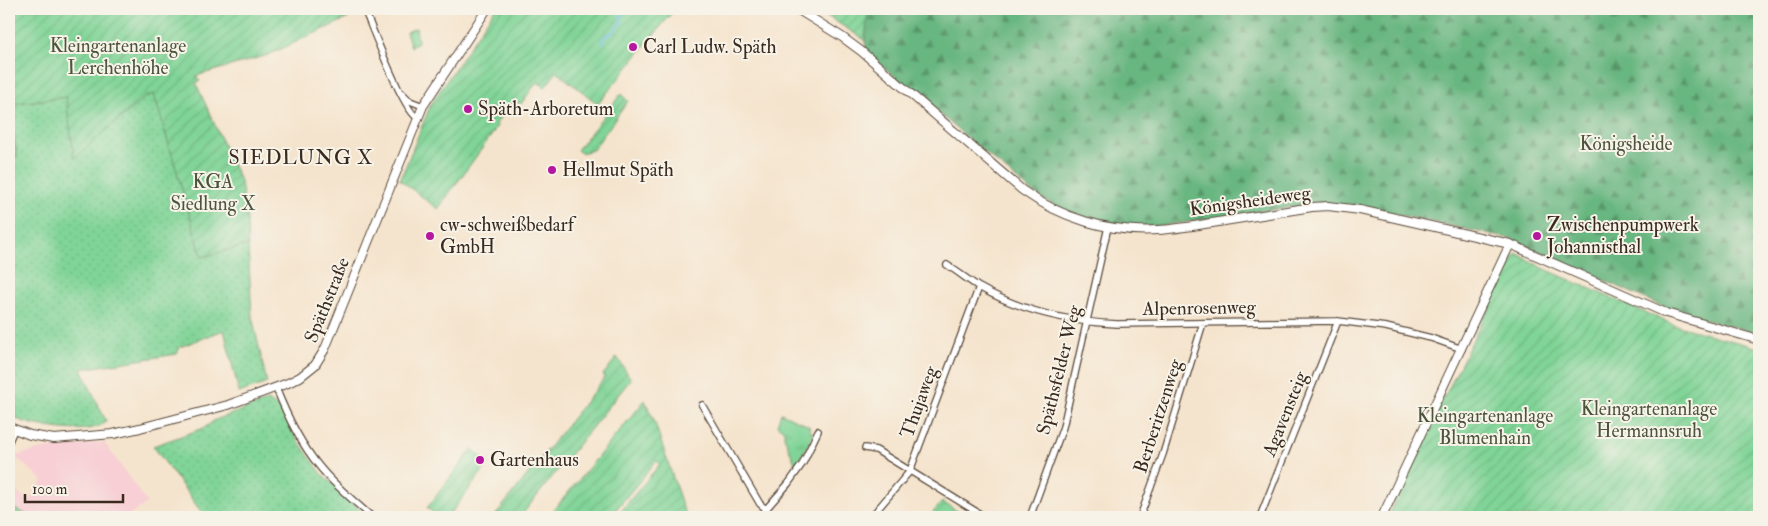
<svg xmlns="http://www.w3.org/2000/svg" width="1768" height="526" viewBox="0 0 1768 526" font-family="'IM FELL Double Pica',serif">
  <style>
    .built { fill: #f7cfd4 }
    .grass { fill: url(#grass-dots); stroke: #5e7f5a }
    .forest { fill: url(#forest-firs); stroke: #52704f }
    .park { fill: url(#park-tufts); stroke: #5e7f5a }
    .garden { fill: url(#garden-furrows); stroke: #5e7f5a }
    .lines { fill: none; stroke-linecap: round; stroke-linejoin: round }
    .stream { stroke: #76bfef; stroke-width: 2 }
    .street-casing { stroke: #574638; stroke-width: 8 }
    .secondary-casing { stroke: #574638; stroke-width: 10 }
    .street { stroke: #fff; stroke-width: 5.5 }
    .secondary { stroke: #fff; stroke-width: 8 }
    .poi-dot { fill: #b5179e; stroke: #f7f3e8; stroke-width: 2 }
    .labels { text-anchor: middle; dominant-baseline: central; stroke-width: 4; stroke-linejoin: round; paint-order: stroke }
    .park-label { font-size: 19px; fill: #4c543c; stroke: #f7f3e8 }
    .poi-label { font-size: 19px; fill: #3b2a1e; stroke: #f7f3e8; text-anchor: start }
    .street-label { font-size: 19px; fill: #3b2a1e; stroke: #f7f3e8 }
    .neighbourhood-label { font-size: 20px; letter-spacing: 1px; fill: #3b2a1e; stroke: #f7f3e8 }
  </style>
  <defs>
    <pattern id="grass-dots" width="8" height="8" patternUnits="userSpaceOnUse" patternTransform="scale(1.25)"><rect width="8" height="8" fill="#80d497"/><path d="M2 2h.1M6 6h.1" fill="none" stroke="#70b682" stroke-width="1.8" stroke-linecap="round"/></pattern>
    <pattern id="forest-firs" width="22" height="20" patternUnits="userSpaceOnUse" patternTransform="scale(1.25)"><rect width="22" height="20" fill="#68b680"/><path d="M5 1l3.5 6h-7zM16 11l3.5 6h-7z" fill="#579468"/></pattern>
    <pattern id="park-tufts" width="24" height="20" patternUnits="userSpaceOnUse" patternTransform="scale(1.25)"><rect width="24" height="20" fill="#80d497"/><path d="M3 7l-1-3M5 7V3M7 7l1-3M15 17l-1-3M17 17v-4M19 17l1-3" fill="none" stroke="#70b682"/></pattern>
    <pattern id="garden-furrows" width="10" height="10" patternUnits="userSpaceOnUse" patternTransform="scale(1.25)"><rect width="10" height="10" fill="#80d497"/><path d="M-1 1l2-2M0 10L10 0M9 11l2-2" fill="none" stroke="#70b682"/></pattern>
  </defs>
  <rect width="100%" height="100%" fill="#f7f3e8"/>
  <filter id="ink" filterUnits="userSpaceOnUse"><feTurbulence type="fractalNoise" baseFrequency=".02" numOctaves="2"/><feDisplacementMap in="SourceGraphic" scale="10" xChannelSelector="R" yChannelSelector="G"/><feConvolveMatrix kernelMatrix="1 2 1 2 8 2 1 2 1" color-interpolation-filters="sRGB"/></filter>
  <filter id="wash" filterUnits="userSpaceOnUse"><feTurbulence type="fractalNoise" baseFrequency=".0096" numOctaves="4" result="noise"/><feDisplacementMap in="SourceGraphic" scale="20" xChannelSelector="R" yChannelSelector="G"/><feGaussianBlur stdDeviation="1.12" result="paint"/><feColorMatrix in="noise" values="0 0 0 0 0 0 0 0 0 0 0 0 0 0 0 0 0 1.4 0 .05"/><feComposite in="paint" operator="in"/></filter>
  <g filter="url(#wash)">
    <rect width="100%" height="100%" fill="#f5e4cd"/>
    <!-- built -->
    <path class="built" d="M 104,442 L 147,503 L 130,514 L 129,517 L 31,517 L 9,506 L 9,488 L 29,500 L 43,480 L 14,456 L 42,449 Z"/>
    <!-- grass -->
    <path class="grass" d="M 154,93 L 202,257 L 248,245 L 252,316 L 267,383 L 239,393 L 224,330 L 180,347 L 177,354 L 81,369 L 106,421 C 93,437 40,427 22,421 C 17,420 13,416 9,414 L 9,158 L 17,156 L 9,104 L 66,97 L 74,157 L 145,97 Z
      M 267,401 L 280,408 L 294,435 L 321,473 L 367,517 L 205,517 L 153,446 L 204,428 L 215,420 Z"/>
    <!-- forest -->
    <path class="forest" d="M 868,9 L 1759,9 L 1759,333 L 1677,313 L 1512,239 L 1358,206 L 1319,203 L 1160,226 C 1114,227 1072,218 1033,193 L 866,52 L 865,40 Z"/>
    <!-- park -->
    <path class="park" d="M 416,28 L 418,42 L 411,47 L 406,32 Z
      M 781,413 L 809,426 L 810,431 L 814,434 L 796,466 L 784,436 L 784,430 L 777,425 Z"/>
    <!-- garden -->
    <path class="garden" d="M 9,9 L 356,9 L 357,14 L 268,55 L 196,76 L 200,81 L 196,83 L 241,183 L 247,219 L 248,245 L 202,257 L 154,94 L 145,97 L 74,158 L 66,97 L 9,104 Z
      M 495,9 L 675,9 L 598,104 L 557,72 L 545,87 L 537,82 L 521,104 L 518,102 L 516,106 L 505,110 L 496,124 L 497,126 L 491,136 L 438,209 L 400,180 L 431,104 Z
      M 827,9 L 868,9 L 865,40 L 827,16 Z
      M 621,94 L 628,101 L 593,150 L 581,153 L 577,150 Z
      M 9,111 L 17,156 L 9,158 Z
      M 1516,253 L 1545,269 L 1674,325 L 1759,348 L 1759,517 L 1388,517 L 1417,452 Z
      M 617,357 L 631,379 L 520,517 L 494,517 L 605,377 L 603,375 Z
      M 645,400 L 655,423 L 686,517 L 616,517 L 660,464 L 656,461 L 610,517 L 548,517 Z
      M 472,449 L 489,463 L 448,517 L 439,517 L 427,508 Z
      M 942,502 L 968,517 L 929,517 Z
      M 9,506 L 31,517 L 9,517 Z"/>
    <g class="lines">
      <!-- stream -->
      <path class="stream" d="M 603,43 L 604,37 L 615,31 L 617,26 L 622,22 L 620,18 L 627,9"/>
    </g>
  </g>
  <g filter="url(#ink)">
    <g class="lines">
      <defs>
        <path id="street" d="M 364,9 C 372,27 404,113 418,118
          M 402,93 L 410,101 L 423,106
          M 947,265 C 958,272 968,280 979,287 C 1021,311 1069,322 1117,324 L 1338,321 L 1386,327 L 1431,338 L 1462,349
          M 276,388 C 287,416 300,443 319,466 C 334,485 354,501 372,517
          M 702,405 L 760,504 L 766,509
          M 9,441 L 14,430
          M 865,448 L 876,450 L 985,517
          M 759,517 L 788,484 L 803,463 L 818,431
          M 871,517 L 910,471 L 979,287
          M 1030,517 L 1063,427 L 1108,227
          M 1140,517 L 1163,454 L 1203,323
          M 1260,517 L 1338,321"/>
        <path id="secondary" d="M 797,9 L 842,37 L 861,51 L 1022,190 C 1061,218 1109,233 1158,230 C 1178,229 1198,225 1218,222 C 1249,217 1281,212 1312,207 L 1328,206 L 1360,210 L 1510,244 L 1666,313 L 1759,340
          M 9,427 L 30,435 L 54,439 L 113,434 L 140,428 L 228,405 L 288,383 L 300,377 L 315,365 L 325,349 L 423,106 L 487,9
          M 1382,517 L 1510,244"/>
      </defs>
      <!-- street casing -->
      <use href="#street" class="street-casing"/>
      <!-- secondary casing -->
      <use href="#secondary" class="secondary-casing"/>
      <!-- street -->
      <use href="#street" class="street"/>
      <!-- secondary -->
      <use href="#secondary" class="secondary"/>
    </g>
  </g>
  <!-- markers -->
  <g class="poi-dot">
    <circle cx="633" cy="47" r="5"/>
    <circle cx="468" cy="109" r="5"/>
    <circle cx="552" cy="170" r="5"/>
    <circle cx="430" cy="236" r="5"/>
    <circle cx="1537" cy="236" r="5"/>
    <circle cx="480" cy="460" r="5"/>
  </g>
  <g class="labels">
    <!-- park labels -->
    <g class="park-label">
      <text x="118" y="46">Kleingartenanlage<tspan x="118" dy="22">Lerchenhöhe</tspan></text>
      <text x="1626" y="144">Königsheide</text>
      <text x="213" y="182">KGA<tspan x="213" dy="22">Siedlung X</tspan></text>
      <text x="1649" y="409">Kleingartenanlage<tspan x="1649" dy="22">Hermannsruh</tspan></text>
      <text x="1485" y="416">Kleingartenanlage<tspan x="1485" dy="22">Blumenhain</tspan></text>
    </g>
    <!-- poi labels -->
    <g class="poi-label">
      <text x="643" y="47">Carl Ludw. Späth</text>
      <text x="478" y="109">Späth-Arboretum</text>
      <text x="562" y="170">Hellmut Späth</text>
      <text x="440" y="225">cw-schweißbedarf<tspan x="440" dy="22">GmbH</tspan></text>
      <text x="1547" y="225">Zwischenpumpwerk<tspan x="1547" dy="22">Johannisthal</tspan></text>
      <text x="490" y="460">Gartenhaus</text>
    </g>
    <!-- street labels -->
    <g class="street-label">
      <text transform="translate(1250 201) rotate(-8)">Königsheideweg</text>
      <text transform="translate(327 300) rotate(-68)">Späthstraße</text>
      <text transform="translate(1199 308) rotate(-1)">Alpenrosenweg</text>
      <text transform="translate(1059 370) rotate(-76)">Späthsfelder Weg</text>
      <text transform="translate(919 402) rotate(-70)">Thujaweg</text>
      <text transform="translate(1285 414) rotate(-68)">Agavensteig</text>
      <text transform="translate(1158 416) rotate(-72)">Berberitzenweg</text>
    </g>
    <!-- neighbourhood labels -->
    <g class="neighbourhood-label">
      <text x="301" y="157">SIEDLUNG X</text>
    </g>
  </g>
  <!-- margin -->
  <rect width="1768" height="526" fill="none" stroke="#f7f3e8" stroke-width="30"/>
  <!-- scale -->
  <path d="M25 494v8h98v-8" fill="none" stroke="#3b2a1e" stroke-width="2.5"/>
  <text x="32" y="494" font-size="15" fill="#3b2a1e" stroke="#f7f3e8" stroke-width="4" paint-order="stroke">100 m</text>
</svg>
